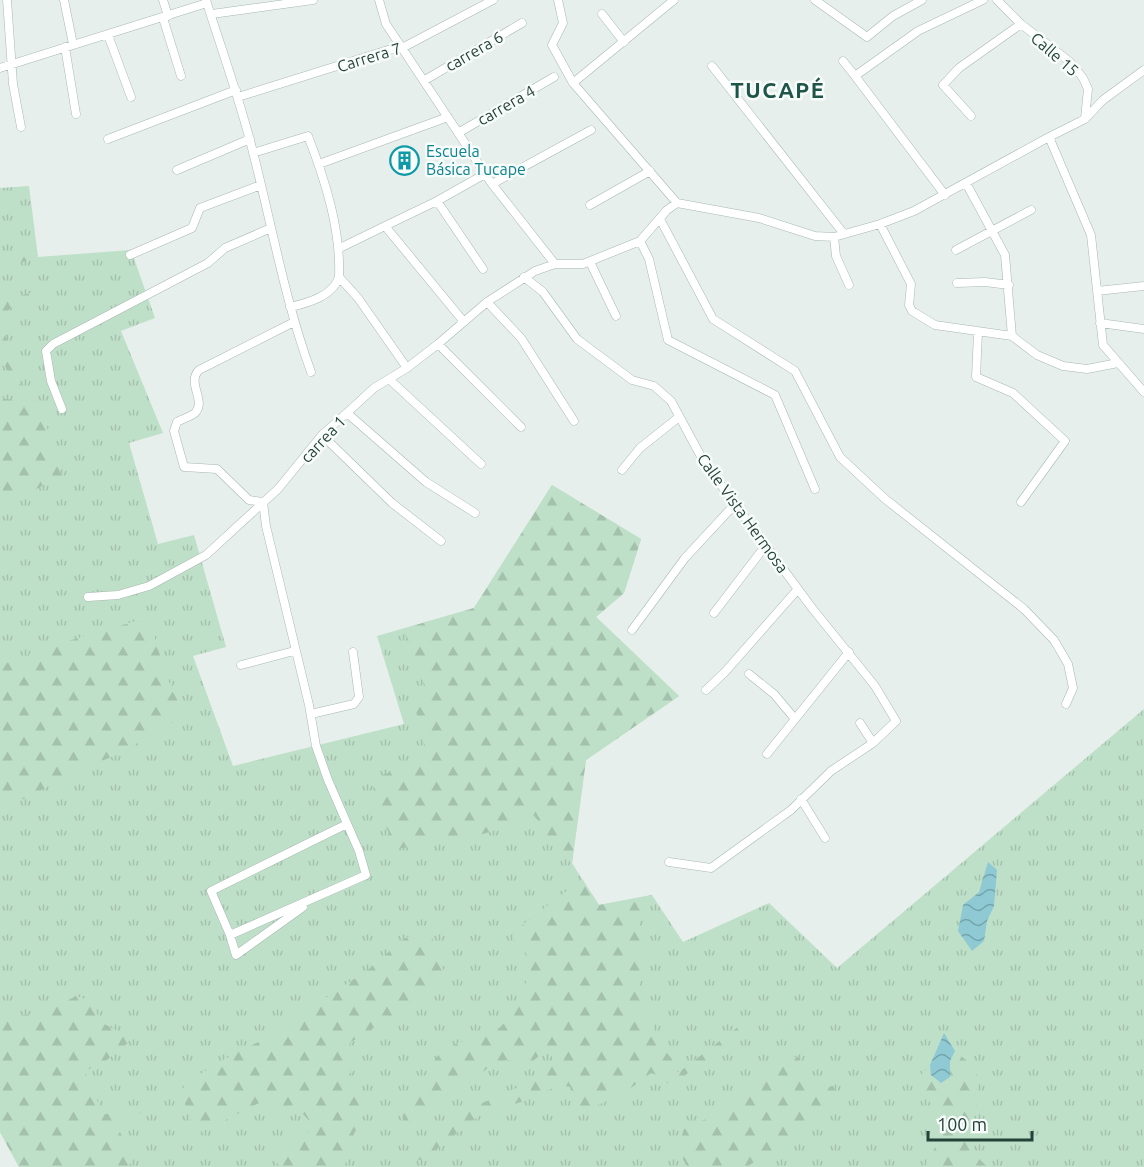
<svg xmlns="http://www.w3.org/2000/svg" width="1144" height="1167" viewBox="0 0 1144 1167" font-family="Ubuntu,sans-serif">
  <style>
    .grass { fill: url(#grass-tufts) }
    .forest { fill: url(#forest-firs) }
    .water { fill: url(#water-waves) }
    .lines { fill: none; stroke-linecap: round; stroke-linejoin: round }
    .street-casing { stroke: #a8b8b2; stroke-width: 9 }
    .street { stroke: #fff; stroke-width: 8 }
    .labels { text-anchor: middle; dominant-baseline: central; stroke-width: 5; stroke-linejoin: round; paint-order: stroke }
    .street-label { font-size: 16px; fill: #24423a; stroke: #f7fbf9 }
    .culture-label { font-size: 16px; fill: #0d838f; stroke: #f7fbf9; text-anchor: start }
    .district-label { font-size: 22px; font-weight: bold; letter-spacing: 1.5px; fill: #1f5548; stroke: #f7fbf9 }
  </style>
  <defs>
    <pattern id="grass-tufts" width="24" height="20" patternUnits="userSpaceOnUse" patternTransform="scale(1.5)"><rect width="24" height="20" fill="#bfe0c8"/><path d="M3 7l-1-3M5 7V3M7 7l1-3M15 17l-1-3M17 17v-4M19 17l1-3" fill="none" stroke="#a4c1ad"/></pattern>
    <pattern id="forest-firs" width="22" height="20" patternUnits="userSpaceOnUse" patternTransform="scale(1.5)"><rect width="22" height="20" fill="#bfe0c8"/><path d="M5 1l3.5 6h-7zM16 11l3.5 6h-7z" fill="#a4c1ad"/></pattern>
    <pattern id="water-waves" width="16" height="10" patternUnits="userSpaceOnUse" patternTransform="scale(1.5)"><rect width="16" height="10" fill="#8ec9d4"/><path d="M0 5q4-4 8 0t8 0" fill="none" stroke="#74a5ad"/></pattern>
  </defs>
  <rect width="100%" height="100%" fill="#e6efeb"/>
  <!-- grass -->
  <path class="grass" d="M 29,186 L 38,257 L 131,250 L 155,318 L 121,331 L 163,433 L 129,443 L 158,544 L 194,535 L 226,647 L 193,656 L 233,766 L 404,724 L 377,636 L 474,608 L 552,485 L 641,539 L 624,593 L 596,617 L 679,696 L 586,760 L 572,863 L 599,905 L 652,895 L 683,942 L 769,903 L 837,968 L 1144,709 L 1144,1167 L 19,1167 L 0,1132 L 0,188 Z"/>
  <!-- forest -->
  <path class="forest" d="M 36,250 L 38,257 L 0,269 L 0,262 Z
    M 35,292 L 42,293 L 41,299 L 11,308 L 0,316 L 21,386 L 26,395 L 42,404 L 54,459 L 62,475 L 0,509 L 0,393 L 4,399 L 16,400 L 17,394 L 0,354 L 0,301 Z
    M 552,485 L 641,539 L 624,593 L 596,617 L 679,696 L 586,760 L 572,863 C 548,846 549,829 530,812 L 510,826 L 472,837 L 450,849 L 437,842 L 430,831 L 410,847 L 397,849 L 385,825 L 373,788 L 380,776 L 427,758 L 415,707 L 426,702 L 425,688 L 403,629 L 474,608 Z
    M 136,621 L 145,622 L 152,628 L 165,673 L 177,699 L 180,718 L 119,754 L 86,767 L 0,811 L 0,664 L 18,661 L 34,651 Z
    M 582,879 L 599,905 L 652,895 L 639,917 L 644,954 L 639,993 L 641,1006 L 654,1028 L 656,1040 L 672,1059 L 675,1071 L 679,1072 L 751,1017 L 764,1012 L 766,1015 L 765,1019 L 677,1081 L 663,1084 L 660,1076 L 651,1073 L 623,1094 L 586,1110 L 577,1111 L 570,1087 C 556,1082 539,1096 526,1100 C 513,1106 499,1105 486,1112 C 454,1129 430,1167 391,1167 L 447,1129 L 475,1106 L 545,1076 L 553,1059 L 550,1053 L 544,1052 L 529,1064 L 509,1060 L 496,1062 L 459,1090 L 435,1102 L 416,1120 L 403,1122 L 406,1097 C 410,1090 418,1087 423,1081 C 430,1071 432,1059 443,1051 C 458,1041 477,1037 494,1031 C 510,1025 533,977 529,960 C 527,951 518,946 513,938 L 516,930 Z
    M 422,932 L 431,934 L 446,978 L 426,995 L 351,1042 C 339,1078 367,1085 363,1115 C 361,1126 352,1134 348,1145 C 345,1153 349,1161 343,1167 L 280,1167 L 273,1157 L 277,1150 C 291,1143 309,1140 312,1124 L 295,1105 L 278,1108 L 263,1101 L 208,1129 L 200,1132 L 193,1127 L 181,1093 L 185,1085 L 215,1064 L 268,1037 L 369,969 L 405,938 Z
    M 76,996 L 88,1000 L 103,1023 L 127,1037 L 128,1043 L 107,1060 L 85,1071 L 91,1090 L 105,1114 L 144,1110 L 117,1125 L 133,1161 L 126,1167 L 19,1167 L 0,1132 L 0,1024 L 9,1018 L 47,1011 Z
    M 955,1051 L 977,1069 C 976,1081 978,1096 976,1108 C 970,1140 958,1141 988,1167 L 925,1167 C 929,1159 935,1149 937,1141 C 941,1123 930,1099 920,1086 L 921,1075 L 930,1065 L 931,1075 L 950,1061 Z
    M 797,1056 L 818,1086 L 822,1089 L 833,1086 L 839,1097 L 833,1108 L 815,1118 L 797,1137 L 746,1167 L 687,1167 C 677,1148 678,1148 684,1129 L 719,1113 L 764,1075 Z"/>
  <!-- water -->
  <path class="water" d="M 988,862 L 997,870 L 994,906 L 987,921 L 984,941 L 972,951 L 958,931 L 963,905 L 979,892 Z
    M 944,1033 L 955,1051 L 950,1061 L 950,1077 L 941,1083 L 931,1075 L 930,1065 Z"/>
  <g class="lines">
    <defs>
      <path id="street" d="M 7,0 L 13,84 L 21,127
        M 64,0 L 73,44
        M 163,0 L 168,16
        M 206,0 C 222,51 240,100 253,152 C 272,226 285,301 311,372
        M 379,0 L 386,24 L 492,184 L 555,264
        M 558,0 L 563,23 L 552,45 L 573,83
        M 674,0 L 573,83 L 677,203
        M 815,0 L 867,37 L 893,16 L 922,0
        M 997,0 L 1021,24 L 1070,62 L 1083,78 L 1088,89 L 1085,118
        M 212,14 L 313,0
        M 602,14 L 624,42
        M 163,18 L 181,76
        M 108,35 L 131,97
        M 65,47 L 76,114
        M 843,61 L 855,76
        M 712,66 L 844,234
        M 0,68 L 207,3
        M 425,80 L 522,23
        M 238,97 L 388,50 L 402,48 L 493,0
        M 971,116 L 943,85 L 959,68 L 1021,24
        M 458,133 L 554,77
        M 1049,137 L 1091,235 L 1103,345 L 1144,392
        M 108,139 L 236,90
        M 253,153 L 308,136 C 325,180 341,229 339,277 L 358,298 L 407,368
        M 319,164 L 448,117
        M 177,170 L 250,139
        M 966,183 L 1005,255 L 1012,336
        M 492,184 L 591,130
        M 945,195 L 855,76 L 918,31 L 983,0
        M 590,205 L 650,171
        M 660,219 L 713,319 L 795,371 L 840,457 L 884,498 L 1024,609 L 1054,640 L 1068,664 L 1073,688 L 1066,704
        M 880,224 L 911,284 L 909,305 L 912,311 L 935,325 L 1012,336 L 1037,355 L 1063,366 L 1087,369 L 1118,363
        M 385,226 L 437,201
        M 834,237 L 836,256 L 849,285
        M 640,241 L 649,259 L 668,340 L 775,395 L 815,489
        M 340,248 L 385,226 L 464,322
        M 956,250 L 1031,210
        M 130,255 L 192,228 L 200,208 L 261,185
        M 590,262 L 616,316
        M 483,269 L 437,201 L 485,174
        M 524,277 L 543,292 L 577,339 L 632,380 L 654,386 L 671,401 L 704,462 L 812,608 L 875,686 L 896,721 L 873,743 L 831,771 L 791,810 L 711,868 L 669,862
        M 957,283 L 985,282 L 1009,285
        M 1097,291 L 1144,286
        M 487,302 L 521,338 L 574,421
        M 290,307 C 308,303 333,296 339,277
        M 294,322 L 199,370 C 186,383 207,401 195,413 C 190,417 182,419 177,422 L 174,431 L 184,467 L 217,469 L 249,500 L 263,502 L 266,526 L 309,705 L 316,746 L 328,780 L 359,851 L 366,875 L 230,935 L 211,891 L 347,824
        M 1100,323 L 1144,329
        M 978,332 L 976,377 L 1013,393 L 1065,441 L 1021,502
        M 438,344 L 521,427
        M 389,379 L 481,464
        M 62,409 L 51,381 L 46,351 L 53,344 L 208,263 L 225,248 L 271,228
        M 347,413 L 426,482 L 475,513
        M 322,435 L 392,503 L 441,541
        M 622,470 L 640,448 L 679,417
        M 88,597 L 118,595 L 149,586 L 206,555 L 278,489 L 322,435 L 349,411 L 374,388 L 407,368 L 438,344 L 487,302 L 535,271 L 555,264 L 583,264 L 640,241 L 667,210 L 677,203 L 759,218 L 815,236 L 834,237 L 880,224 L 914,211 L 1049,137 L 1085,119 L 1103,100 L 1144,70
        M 714,613 L 766,545
        M 632,630 L 685,558 L 736,503
        M 241,665 L 294,651
        M 749,674 L 774,694 L 795,719
        M 706,690 L 725,672 L 798,589
        M 311,714 L 354,704 L 359,697 L 353,652
        M 860,723 L 873,743
        M 767,754 L 849,652
        M 801,799 L 825,838
        M 230,935 L 236,955 L 303,907"/>
    </defs>
    <!-- street casing -->
    <use href="#street" class="street-casing"/>
    <!-- street -->
    <use href="#street" class="street"/>
  </g>
  <!-- icons -->
  <defs>
    <symbol id="building-ring" viewBox="-11 -11 22 22"><circle r="9.5" fill="#f7fbf9" stroke="#0f9aa8" stroke-width="1.5"/><path d="M-4-6H4V6H1V3H-1V6H-4ZM-2.5-4.3h1.7v1.8h-1.7ZM.8-4.3h1.7v1.8H.8ZM-2.5-1h1.7V.8h-1.7ZM.8-1h1.7V.8H.8Z" fill="#0f9aa8"/></symbol>
  </defs>
  <g fill-rule="evenodd">
    <use href="#building-ring" x="388" y="144" width="33" height="33"/>
  </g>
  <g class="labels">
    <!-- street labels -->
    <g class="street-label">
      <text transform="translate(474 51) rotate(-30)">carrera 6</text>
      <text transform="translate(1055 54) rotate(41)">Calle 15</text>
      <text transform="translate(369 57) rotate(-17)">Carrera 7</text>
      <text transform="translate(506 105) rotate(-30)">carrera 4</text>
      <text transform="translate(323 439) rotate(-47)">carrea 1</text>
      <text transform="translate(743 513) rotate(54)">Calle Vista Hermosa</text>
    </g>
    <!-- culture labels -->
    <g class="culture-label">
      <text x="426" y="151">Escuela<tspan x="426" dy="18">Básica Tucape</tspan></text>
    </g>
    <!-- district labels -->
    <g class="district-label">
      <text x="778" y="89">TUCAPÉ</text>
    </g>
  </g>
  <!-- scale -->
  <path d="M928 1131v9h104v-9" fill="none" stroke="#24423a" stroke-width="3"/>
  <text x="937" y="1131" font-size="18" fill="#24423a" stroke="#f7fbf9" stroke-width="4.5" paint-order="stroke">100 m</text>
</svg>
